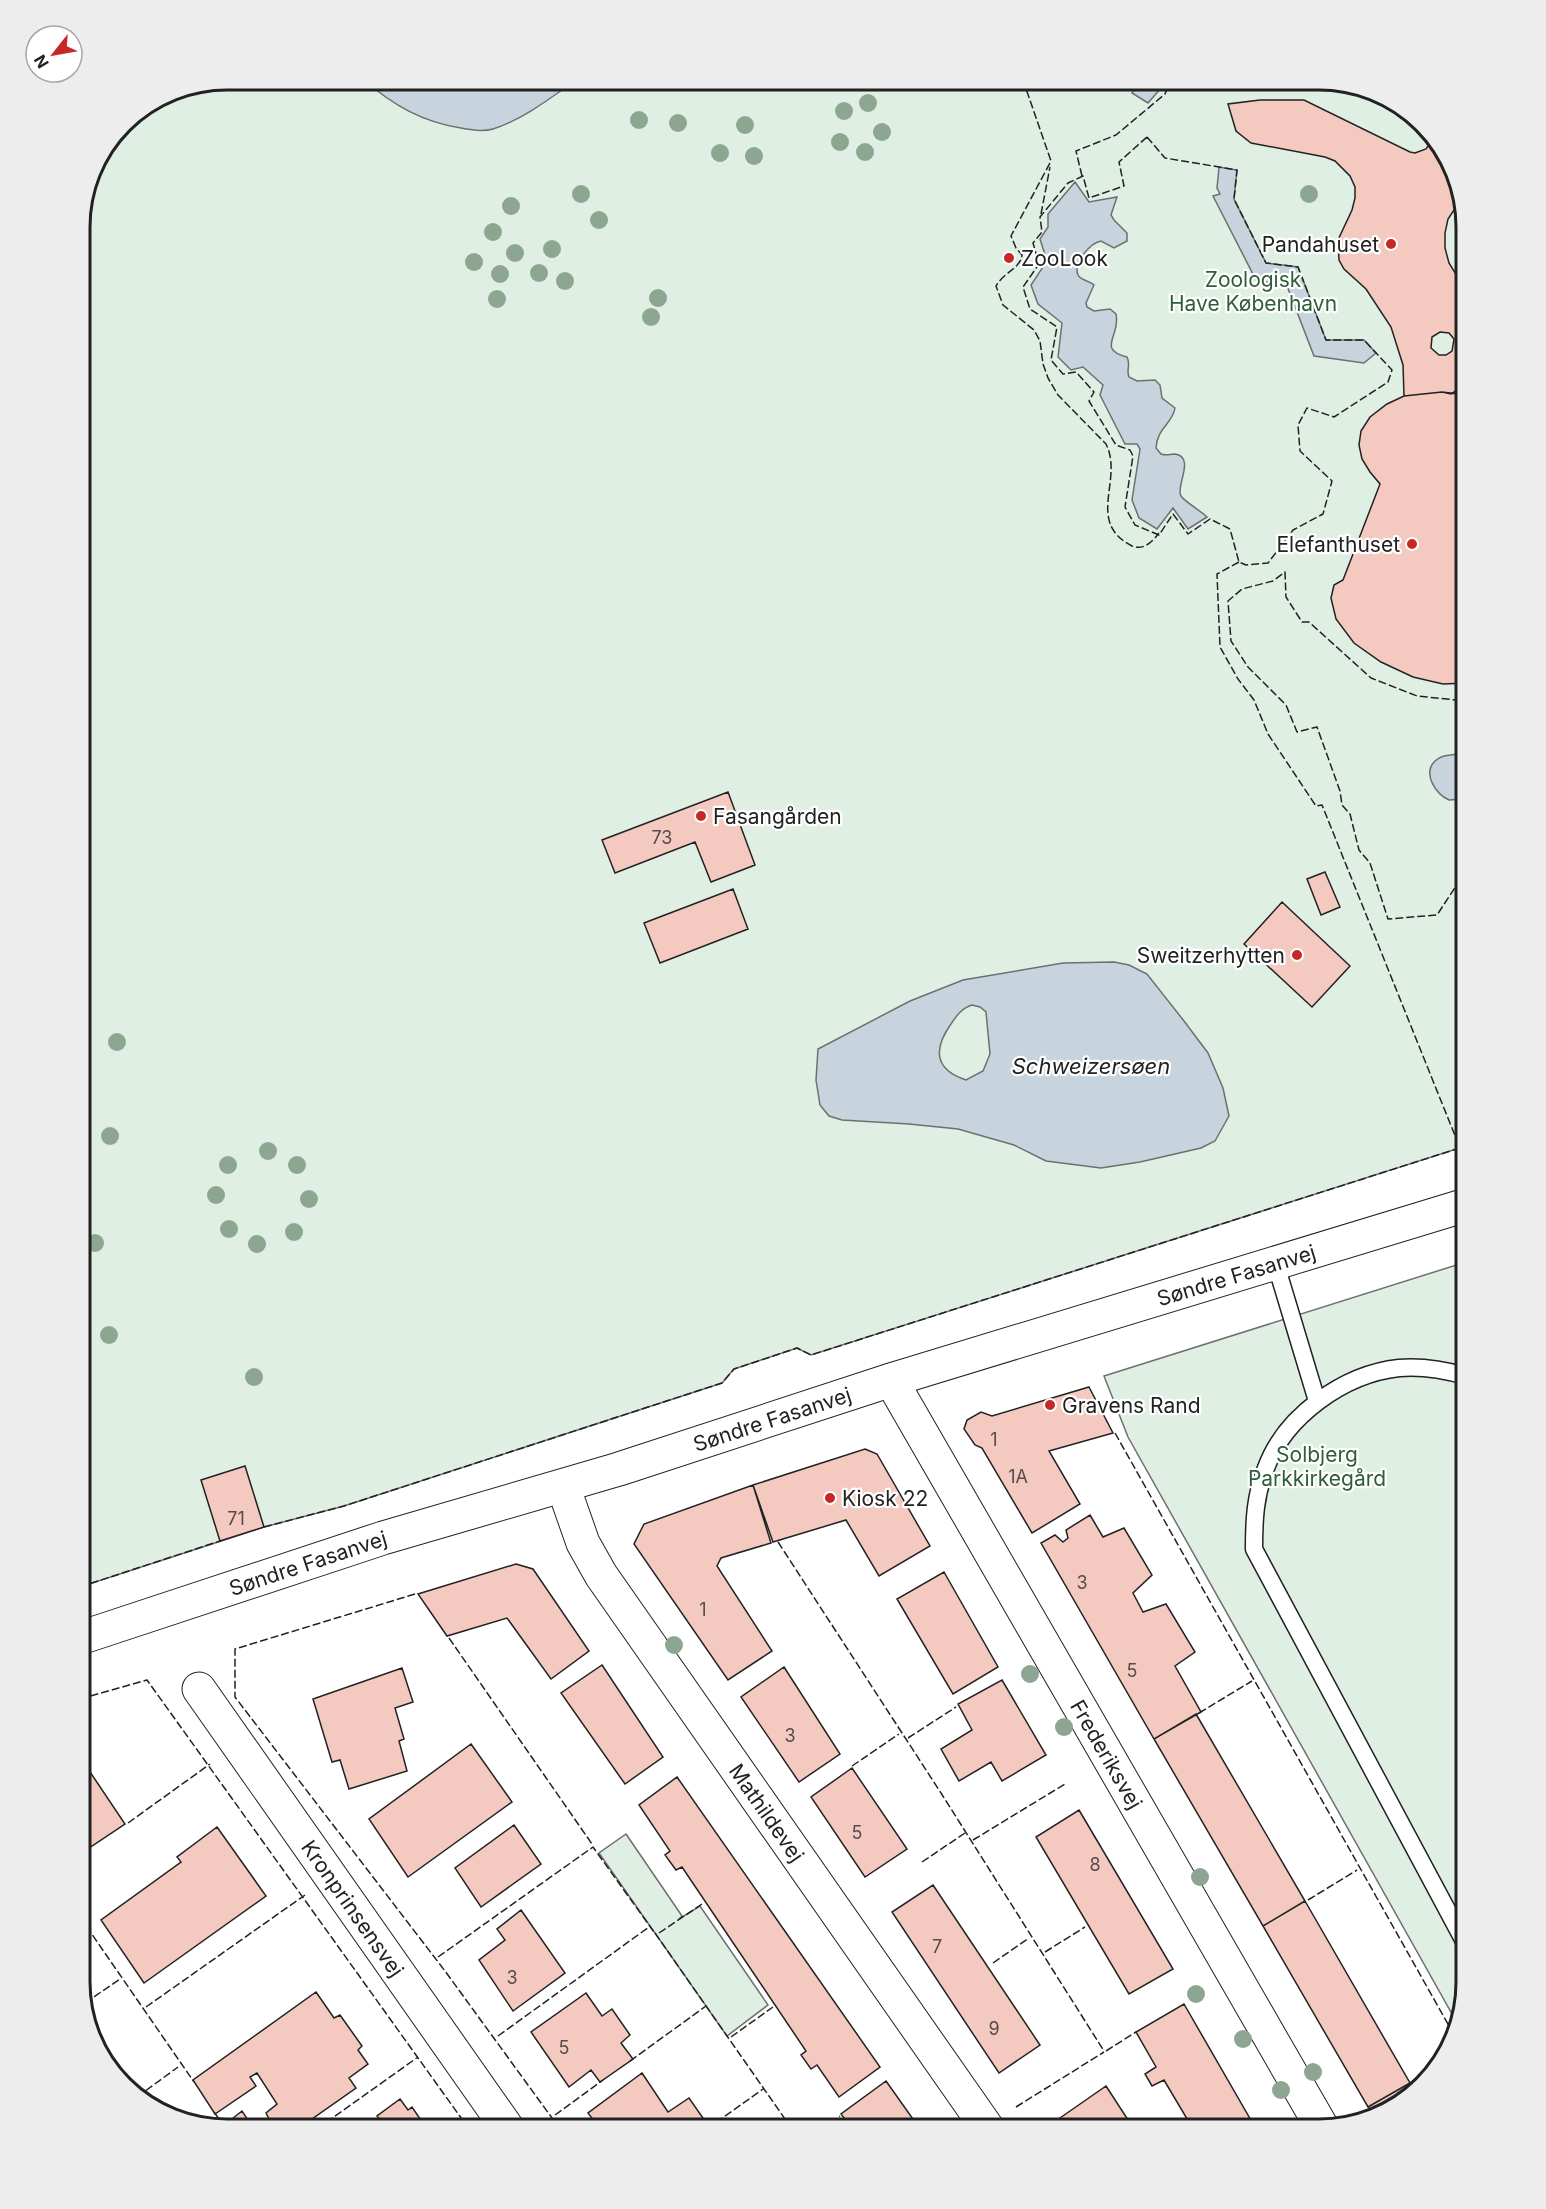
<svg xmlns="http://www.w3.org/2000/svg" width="1546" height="2209" viewBox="0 0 1546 2209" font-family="Inter,sans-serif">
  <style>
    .green { fill: #e0efe3; stroke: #6f6f6f; stroke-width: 1.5 }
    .water { fill: #c7d3dd; stroke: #6f6f6f; stroke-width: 1.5; fill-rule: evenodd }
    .building { fill: #f3c9c0; stroke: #222; stroke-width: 1.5; fill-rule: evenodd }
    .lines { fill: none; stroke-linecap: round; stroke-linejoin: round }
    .service-casing { stroke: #222; stroke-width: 19 }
    .minor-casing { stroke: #222; stroke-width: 35 }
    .tertiary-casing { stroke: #222; stroke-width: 35 }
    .service { stroke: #fff; stroke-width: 16 }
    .minor { stroke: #fff; stroke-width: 33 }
    .tertiary { stroke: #fff; stroke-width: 33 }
    .fence { stroke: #222; stroke-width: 1.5; stroke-dasharray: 8 3; stroke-linecap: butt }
    .tree { fill: #8da692 }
    .poi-dot { fill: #c62828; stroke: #fff; stroke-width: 2 }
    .labels { text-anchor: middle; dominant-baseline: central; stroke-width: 4.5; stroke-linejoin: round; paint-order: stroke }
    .number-label { font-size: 18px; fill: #564c4a }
    .poi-label { font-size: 21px; fill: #222; stroke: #fff; text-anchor: start }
    .park-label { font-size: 21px; fill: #2f5e38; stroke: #fff }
    .street-label { font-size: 21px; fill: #222; stroke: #fff }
    .water-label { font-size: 22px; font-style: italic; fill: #222; stroke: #fff }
    .rim { fill: none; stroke: #222; stroke-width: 3 }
  </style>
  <rect width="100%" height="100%" fill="#fff"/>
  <!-- green -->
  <path class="green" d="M 227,80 L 1329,80 L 1401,104 L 1447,153 L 1466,227 L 1466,1146 L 811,1355 L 797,1348 L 734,1369 L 722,1383 L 344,1506 L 264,1527 L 80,1587 L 80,217 L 91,170 L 123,122 L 171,91 Z
    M 1466,1262 L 1466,1983 L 1456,2021 L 1128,1437 L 1104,1376 Z
    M 626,1834 L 682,1916 L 679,1919 L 700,1906 L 768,2005 L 727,2036 L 599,1853 Z"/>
  <!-- water -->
  <path class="water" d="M 364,80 L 433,80 L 449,84 L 465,86 L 479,85 L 496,80 L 576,80 C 552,97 522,120 493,129 C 483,132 472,130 461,128 C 422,122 393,105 364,80 Z
    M 1141,80 L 1168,80 L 1148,103 L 1132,93 Z
    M 1219,167 L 1237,170 L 1234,199 L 1266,263 L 1298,267 L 1326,340 L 1364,340 L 1376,353 L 1364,363 L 1314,356 L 1287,286 L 1256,280 L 1213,196 L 1220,194 L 1217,188 Z
    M 1075,182 L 1089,202 L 1117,197 L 1111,215 L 1114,220 L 1127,233 L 1127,241 L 1114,248 L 1101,241 C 1090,243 1073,263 1078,275 C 1080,280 1090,281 1094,285 L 1086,303 L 1087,307 L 1094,311 L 1110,309 L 1116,314 C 1121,336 1096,349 1127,357 C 1131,364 1126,370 1129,377 L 1137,381 L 1155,380 L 1160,385 L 1162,398 L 1175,408 C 1173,423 1157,428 1156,448 L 1161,454 C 1166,456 1170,454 1175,454 C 1196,457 1175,487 1181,496 C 1185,502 1201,511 1207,517 L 1188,529 L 1173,508 L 1157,529 L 1139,518 L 1132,500 L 1140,449 L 1137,444 L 1125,444 L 1100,395 L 1103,385 L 1083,367 L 1071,370 L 1058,357 L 1062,323 L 1038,304 L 1031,285 L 1047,261 L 1040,239 L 1048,227 L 1048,214 Z
    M 1458,754 L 1466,755 L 1462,771 L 1464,799 L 1449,800 C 1436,794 1422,774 1435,761 C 1441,755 1450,755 1458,754 Z
    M 1114,962 L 1129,965 L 1147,974 L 1184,1021 L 1208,1053 L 1223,1088 L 1229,1116 L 1215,1141 L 1201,1148 L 1140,1162 L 1101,1168 L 1046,1161 L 1014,1145 L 958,1129 L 909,1124 L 842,1120 L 829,1116 L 820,1105 L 816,1080 L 818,1049 L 910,1001 L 963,980 L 1063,963 ZM 972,1005 L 980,1007 L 986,1012 L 990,1054 L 983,1071 L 966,1080 C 933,1069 934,1048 951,1024 C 957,1015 962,1008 972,1005 Z"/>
  <!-- building -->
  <path class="building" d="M 1260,100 L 1304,100 L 1410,152 L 1415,153 L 1426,149 L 1433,139 L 1447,153 L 1460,201 L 1448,219 L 1445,233 L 1445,248 L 1449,263 L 1457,276 L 1466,285 L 1466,382 L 1465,385 L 1451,394 L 1442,392 L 1404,396 L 1403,365 L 1391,327 L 1366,289 L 1344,269 L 1339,260 L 1338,240 L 1352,210 L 1355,198 L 1355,187 L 1350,176 L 1335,161 L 1325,157 L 1251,143 L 1236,131 L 1228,104 ZM 1440,332 L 1449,333 L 1454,339 L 1452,351 L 1446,355 L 1439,355 L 1431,348 L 1432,337 Z
    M 1442,392 L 1466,395 L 1466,683 L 1443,684 L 1413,677 L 1381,662 L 1354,643 L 1336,619 L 1331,598 L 1334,585 L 1343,580 L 1380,484 L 1370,472 L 1362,459 L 1359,445 L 1361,431 L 1370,417 L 1387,404 L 1404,396 Z
    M 728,792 L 755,865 L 711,882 L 695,842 L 615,873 L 602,840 Z
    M 1325,872 L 1340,907 L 1321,915 L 1307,879 Z
    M 733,889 L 748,929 L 660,963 L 644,923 Z
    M 1282,902 L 1350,966 L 1312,1007 L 1244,944 Z
    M 1089,1387 L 1113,1433 L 1049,1451 L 1080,1504 L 1032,1533 L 982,1448 L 975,1445 L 964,1429 L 967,1420 L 981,1412 L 992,1416 Z
    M 865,1449 L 877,1454 L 930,1546 L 879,1576 L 846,1520 L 773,1542 L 753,1485 Z
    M 245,1466 L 264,1527 L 220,1541 L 201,1480 Z
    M 753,1485 L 771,1543 L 721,1558 L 717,1566 L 772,1651 L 728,1680 L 634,1544 L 644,1524 Z
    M 1090,1515 L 1103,1537 L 1124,1528 L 1152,1575 L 1133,1593 L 1143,1612 L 1166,1604 L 1195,1652 L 1175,1666 L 1201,1712 L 1154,1739 L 1041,1543 L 1055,1535 L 1063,1542 L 1068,1538 L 1066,1530 Z
    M 80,1544 L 86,1566 L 80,1568 Z
    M 516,1564 L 533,1569 L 589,1651 L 551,1679 L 507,1618 L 447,1636 L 418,1594 Z
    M 944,1572 L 998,1667 L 953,1694 L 897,1599 Z
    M 602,1665 L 663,1757 L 625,1784 L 561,1693 Z
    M 784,1667 L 840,1754 L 799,1782 L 741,1697 Z
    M 402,1668 L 413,1702 L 395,1708 L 404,1739 L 399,1741 L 407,1771 L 349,1789 L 340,1760 L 332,1762 L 313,1699 Z
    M 1002,1680 L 1046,1755 L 1002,1781 L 991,1762 L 959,1781 L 941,1749 L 972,1730 L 958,1704 Z
    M 1196,1714 L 1305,1901 L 1263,1926 L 1154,1739 Z
    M 471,1744 L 512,1802 L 408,1877 L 369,1819 Z
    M 80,1757 L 125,1824 L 80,1854 Z
    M 852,1768 L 907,1849 L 865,1877 L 811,1797 Z
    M 677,1777 L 880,2067 L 839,2097 L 817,2065 L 811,2069 L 801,2055 L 806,2051 L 682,1867 L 676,1870 L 665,1855 L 670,1851 L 639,1805 Z
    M 1079,1810 L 1173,1969 L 1129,1994 L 1036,1837 Z
    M 514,1825 L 541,1864 L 481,1907 L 455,1868 Z
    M 217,1827 L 266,1896 L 144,1983 L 101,1920 L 181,1862 L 177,1857 Z
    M 933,1885 L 1040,2045 L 999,2073 L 892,1912 Z
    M 1305,1901 L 1410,2083 L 1368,2107 L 1263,1926 Z
    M 521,1910 L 565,1973 L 513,2011 L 479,1960 L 505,1940 L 497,1929 Z
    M 316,1992 L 334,2018 L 340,2015 L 362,2046 L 358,2050 L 368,2064 L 349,2078 L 356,2088 L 305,2124 L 309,2129 L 226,2129 L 223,2126 L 242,2111 L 254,2129 L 269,2119 L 266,2113 L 277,2104 L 257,2073 L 250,2077 L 256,2086 L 215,2114 L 193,2080 Z
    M 586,1993 L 602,2016 L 612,2009 L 630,2035 L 621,2043 L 633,2059 L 600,2082 L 591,2070 L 569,2087 L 531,2032 Z
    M 1184,2004 L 1256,2129 L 1193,2129 L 1164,2080 L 1152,2086 L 1145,2074 L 1156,2067 L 1136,2032 Z
    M 642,2073 L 668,2112 L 689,2098 L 703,2118 L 688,2129 L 600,2129 L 588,2113 Z
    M 886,2081 L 920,2129 L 852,2129 L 841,2114 Z
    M 1410,2083 L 1413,2089 L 1393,2110 L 1374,2115 L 1368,2107 Z
    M 1106,2086 L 1134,2129 L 1049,2129 L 1047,2127 Z
    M 400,2099 L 408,2110 L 412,2107 L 427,2129 L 378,2129 L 384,2125 L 377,2116 Z"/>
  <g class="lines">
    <defs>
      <path id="service" d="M 1276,1265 L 1317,1401
        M 1466,1945 L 1254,1549 C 1254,1520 1255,1496 1266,1468 C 1285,1416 1344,1374 1399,1368 C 1422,1366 1445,1370 1466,1376"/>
      <g id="minor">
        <path id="s1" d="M 891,1380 L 1323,2129"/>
        <path id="s2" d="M 563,1486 L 583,1543 L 601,1575 L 988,2129"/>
        <path id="s3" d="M 199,1689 L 508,2129"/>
      </g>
      <g id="tertiary">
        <path id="s4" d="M 80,1638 L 383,1538 L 619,1469 L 891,1380 L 1466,1205"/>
      </g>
    </defs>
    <!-- service casing -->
    <use href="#service" class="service-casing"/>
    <!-- minor casing -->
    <use href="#minor" class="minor-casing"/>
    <!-- tertiary casing -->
    <use href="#tertiary" class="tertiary-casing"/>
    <!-- service -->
    <use href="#service" class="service"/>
    <!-- minor -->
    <use href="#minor" class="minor"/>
    <!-- tertiary -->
    <use href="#tertiary" class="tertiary"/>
    <!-- fence -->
    <path class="fence" d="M 1023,80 L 1051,161 L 1011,236 L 1016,248 L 1022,255 C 1021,268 1004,272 996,286 L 1003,305 L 1034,330 L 1040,341 L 1043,364 L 1048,378 L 1058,395 L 1106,444 C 1124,480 1085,522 1132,546 C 1144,551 1153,541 1159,533
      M 1147,137 L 1165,158 L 1237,170 L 1234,199 L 1266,263 L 1298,267 L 1326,340 L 1364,340 L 1392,370 L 1388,382 L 1334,417 L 1307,408 L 1298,425 L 1300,451 L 1332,481 L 1323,514 L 1293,530 L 1268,563 L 1246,565 L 1239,562 L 1230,529 L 1210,519 L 1188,534 L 1173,514 L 1159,535 L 1135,525 L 1125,507 L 1133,456 L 1130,450 L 1116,445 L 1089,401 L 1094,392 L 1076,372 L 1063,374 L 1051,360 L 1057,327 L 1030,309 L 1023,287 L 1039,264 L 1033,243 L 1042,232 L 1040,217 L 1068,183 L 1083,176 L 1089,198 L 1124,186 L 1119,162 Z
      M 1082,176 L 1076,151 L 1116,135 L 1165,94 L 1171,80
      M 1041,214 L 1050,167
      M 1239,562 L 1217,574 L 1220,647 L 1238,679 L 1254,700 L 1268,734 L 1316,806 L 1322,805 L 1460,1148
      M 1466,781 L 1466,769
      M 1466,846 L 1458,883 L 1437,915 L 1388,919 L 1370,863 L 1359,850 L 1350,814 L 1342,805 L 1340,791 L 1317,727 L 1297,732 L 1286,705 L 1248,667 L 1231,641 L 1228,601 L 1242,589 L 1273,581 L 1285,572 L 1286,597 L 1302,622 L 1309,622 L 1371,678 L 1417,696 L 1466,701
      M 1115,1433 L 1453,2033
      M 264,1527 L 344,1506 L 722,1383 L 734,1369 L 797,1348 L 811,1355 L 1466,1146
      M 778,1542 L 941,1793 L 1104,2051
      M 80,1587 L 220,1541
      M 415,1594 L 235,1649 L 235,1697 L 445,1971 L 560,2129
      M 449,1638 L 592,1844
      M 80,1699 L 147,1680 L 469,2129
      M 1199,1713 L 1252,1681
      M 908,1738 L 956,1707
      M 852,1766 L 899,1734
      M 128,1823 L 210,1764
      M 973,1840 L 1065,1784
      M 922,1862 L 965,1833
      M 1308,1900 L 1357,1870
      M 80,1917 L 194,2082
      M 655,1933 L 792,2129
      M 659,1933 L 702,1904
      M 1045,1952 L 1085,1927
      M 438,1957 L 593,1847 L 654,1932
      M 993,1963 L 1029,1938
      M 85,2003 L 120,1979
      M 146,2007 L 305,1895
      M 498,2036 L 649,1927
      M 731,2037 L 773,2007
      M 1106,2051 L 1136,2032
      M 630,2061 L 706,2006
      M 1414,2082 L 1431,2072
      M 137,2097 L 178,2067
      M 1016,2107 L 1104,2052
      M 214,2112 L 226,2129
      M 555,2115 L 603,2080
      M 317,2129 L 418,2057
      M 707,2129 L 763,2089
      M 821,2129 L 840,2116"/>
  </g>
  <!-- trees -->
  <g class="tree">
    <circle cx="868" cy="103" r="9"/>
    <circle cx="844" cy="111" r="9"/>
    <circle cx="639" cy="120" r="9"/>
    <circle cx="678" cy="123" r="9"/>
    <circle cx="745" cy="125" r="9"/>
    <circle cx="882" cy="132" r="9"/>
    <circle cx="840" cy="142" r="9"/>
    <circle cx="865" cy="152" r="9"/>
    <circle cx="720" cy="153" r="9"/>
    <circle cx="754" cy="156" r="9"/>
    <circle cx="581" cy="194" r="9"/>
    <circle cx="1309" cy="194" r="9"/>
    <circle cx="511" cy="206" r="9"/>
    <circle cx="599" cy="220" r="9"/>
    <circle cx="493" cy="232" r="9"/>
    <circle cx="552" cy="249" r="9"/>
    <circle cx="515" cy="253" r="9"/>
    <circle cx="474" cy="262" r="9"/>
    <circle cx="539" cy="273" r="9"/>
    <circle cx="500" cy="274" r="9"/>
    <circle cx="565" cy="281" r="9"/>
    <circle cx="658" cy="298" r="9"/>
    <circle cx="497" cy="299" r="9"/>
    <circle cx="651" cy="317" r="9"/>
    <circle cx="117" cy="1042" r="9"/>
    <circle cx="110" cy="1136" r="9"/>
    <circle cx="268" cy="1151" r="9"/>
    <circle cx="228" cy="1165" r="9"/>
    <circle cx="297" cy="1165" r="9"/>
    <circle cx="216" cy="1195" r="9"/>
    <circle cx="309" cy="1199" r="9"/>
    <circle cx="229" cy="1229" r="9"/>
    <circle cx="294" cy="1232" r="9"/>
    <circle cx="95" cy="1243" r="9"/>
    <circle cx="257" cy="1244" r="9"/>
    <circle cx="109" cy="1335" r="9"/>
    <circle cx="254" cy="1377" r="9"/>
    <circle cx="674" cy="1645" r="9"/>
    <circle cx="1030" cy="1674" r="9"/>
    <circle cx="1064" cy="1727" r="9"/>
    <circle cx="1200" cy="1877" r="9"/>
    <circle cx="1196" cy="1994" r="9"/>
    <circle cx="1243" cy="2039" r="9"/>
    <circle cx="1313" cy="2072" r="9"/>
    <circle cx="1281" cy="2090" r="9"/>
  </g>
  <!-- markers -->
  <g class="poi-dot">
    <circle cx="1391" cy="244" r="6"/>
    <circle cx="1009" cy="258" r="6"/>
    <circle cx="1412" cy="544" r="6"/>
    <circle cx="701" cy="816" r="6"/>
    <circle cx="1297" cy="955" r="6"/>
    <circle cx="1050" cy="1405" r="6"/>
    <circle cx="830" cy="1498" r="6"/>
  </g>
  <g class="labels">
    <!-- number labels -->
    <g class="number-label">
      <text x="662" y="837">73</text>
      <text x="994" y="1439">1</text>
      <text x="1018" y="1476">1A</text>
      <text x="236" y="1518">71</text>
      <text x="1082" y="1582">3</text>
      <text x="703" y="1609">1</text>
      <text x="1132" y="1670">5</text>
      <text x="790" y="1735">3</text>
      <text x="857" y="1832">5</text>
      <text x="1095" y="1864">8</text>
      <text x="937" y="1946">7</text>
      <text x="512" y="1977">3</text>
      <text x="994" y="2028">9</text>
      <text x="564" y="2047">5</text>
    </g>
    <!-- poi labels -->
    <g class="poi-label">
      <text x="1379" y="244" text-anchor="end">Pandahuset</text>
      <text x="1021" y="258">ZooLook</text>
      <text x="1400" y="544" text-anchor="end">Elefanthuset</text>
      <text x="713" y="816">Fasangården</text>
      <text x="1285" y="955" text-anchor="end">Sweitzerhytten</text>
      <text x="1062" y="1405">Gravens Rand</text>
      <text x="842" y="1498">Kiosk 22</text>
    </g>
    <!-- park labels -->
    <g class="park-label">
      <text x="1253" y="279">Zoologisk<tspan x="1253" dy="24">Have København</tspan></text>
      <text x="1317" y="1454">Solbjerg<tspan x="1317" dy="24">Parkkirkegård</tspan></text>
    </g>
    <!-- street labels -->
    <g class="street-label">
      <text stroke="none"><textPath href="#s4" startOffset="1212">Søndre Fasanvej</textPath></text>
      <text stroke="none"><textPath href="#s4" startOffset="726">Søndre Fasanvej</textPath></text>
      <text stroke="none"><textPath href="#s4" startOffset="240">Søndre Fasanvej</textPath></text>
      <text stroke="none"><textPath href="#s1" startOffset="432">Frederiksvej</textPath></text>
      <text stroke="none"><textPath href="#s2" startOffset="387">Mathildevej</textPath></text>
      <text stroke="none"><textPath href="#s3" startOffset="268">Kronprinsensvej</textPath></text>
    </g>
    <!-- water labels -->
    <g class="water-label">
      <text x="1091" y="1066">Schweizersøen</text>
    </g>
  </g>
  <!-- crop -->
  <path d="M0 0H1546V2209H0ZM227 90H1319A137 137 0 0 1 1456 227V1982A137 137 0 0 1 1319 2119H227A137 137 0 0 1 90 1982V227A137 137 0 0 1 227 90Z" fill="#ededed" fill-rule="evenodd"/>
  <path class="rim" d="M227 90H1319A137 137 0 0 1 1456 227V1982A137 137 0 0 1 1319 2119H227A137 137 0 0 1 90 1982V227A137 137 0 0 1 227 90Z"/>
  <!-- north arrow -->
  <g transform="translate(54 54) rotate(239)"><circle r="28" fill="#ffffff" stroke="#a7a7a7" stroke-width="1.5"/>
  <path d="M0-4.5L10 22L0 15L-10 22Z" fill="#c62828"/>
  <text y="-9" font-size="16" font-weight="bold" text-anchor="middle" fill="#222222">N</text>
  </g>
</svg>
